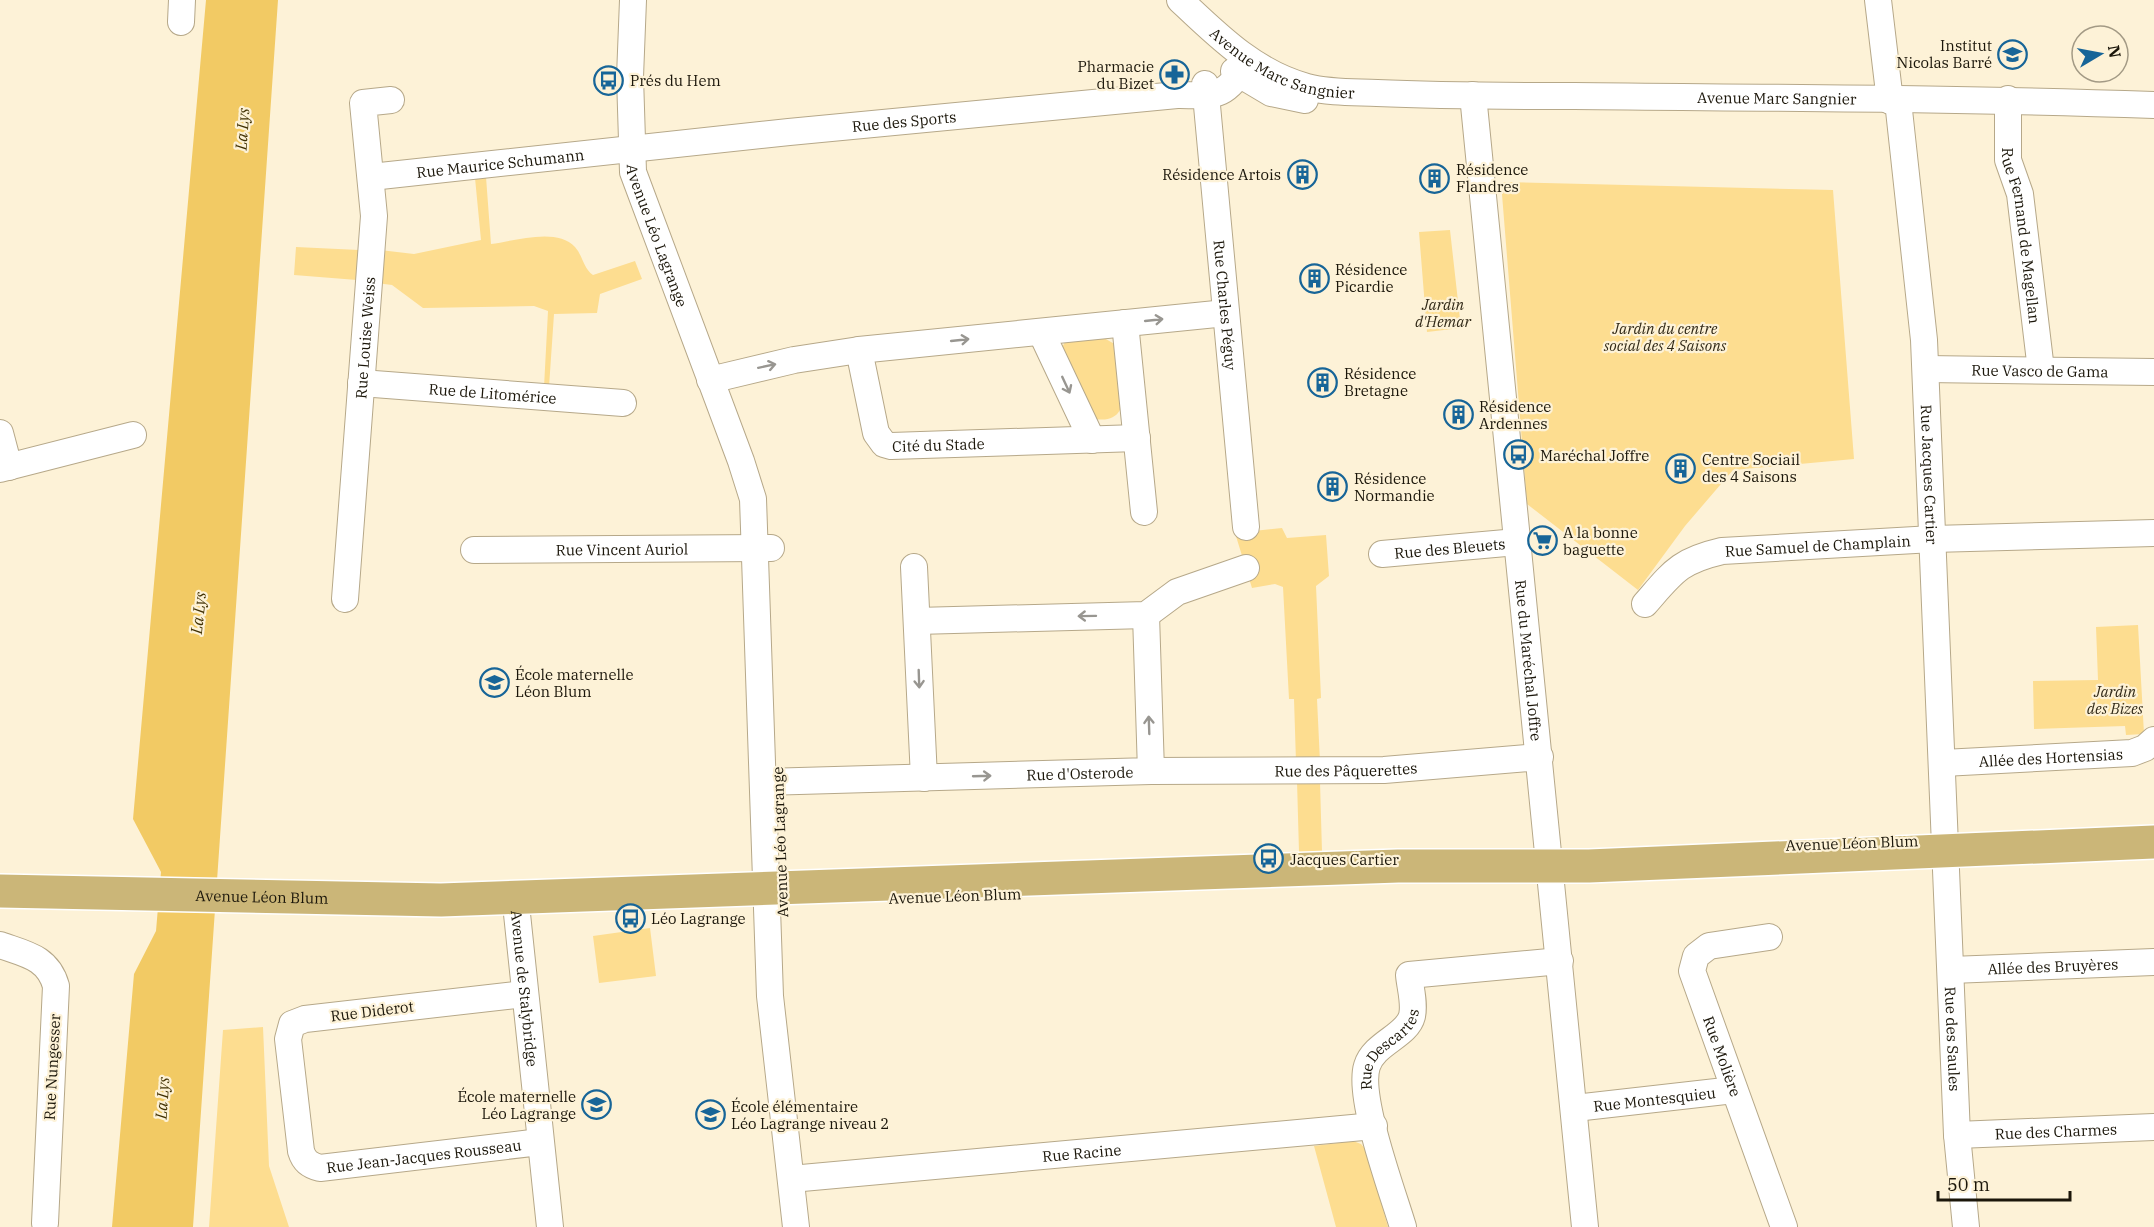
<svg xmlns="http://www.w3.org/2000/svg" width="2154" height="1227" viewBox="0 0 2154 1227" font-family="'IBM Plex Serif',serif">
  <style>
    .green { fill: #fddd90 }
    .water { fill: #f2ca64 }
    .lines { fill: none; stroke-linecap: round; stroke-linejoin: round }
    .minor-casing { stroke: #b6a889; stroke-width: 28 }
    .major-casing { stroke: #fff; stroke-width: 36 }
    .minor { stroke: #fff; stroke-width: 26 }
    .major { stroke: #cbb678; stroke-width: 33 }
    .oneway { stroke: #989691 }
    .labels { text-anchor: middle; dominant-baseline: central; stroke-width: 4.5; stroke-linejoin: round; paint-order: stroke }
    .poi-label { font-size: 15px; fill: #1b160a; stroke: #fdf2d7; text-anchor: start }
    .street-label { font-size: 15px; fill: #1b160a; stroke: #fdf2d7 }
    .park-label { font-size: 15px; font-style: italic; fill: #322a18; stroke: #fdf2d7 }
    .water-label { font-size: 16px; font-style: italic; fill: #403002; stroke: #fdf2d7 }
  </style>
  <rect width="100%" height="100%" fill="#fdf2d7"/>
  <!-- green -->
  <path class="green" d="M 486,177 L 491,244 C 515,241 557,227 575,247 C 583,256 583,268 593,275 L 635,261 L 642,279 L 600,294 L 597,313 L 554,314 L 549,387 L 544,387 L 548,311 L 534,306 L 423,308 L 392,285 L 376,283 L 380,250 L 414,254 L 481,240 L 475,178 Z
    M 1501,182 L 1833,190 L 1854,459 L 1733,470 L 1685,526 L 1638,590 L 1527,504 Z
    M 1450,230 L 1461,328 L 1427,332 L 1419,232 Z
    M 296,247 L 359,250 L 357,280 L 294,275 Z
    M 1097,334 L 1118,346 C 1121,370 1138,426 1095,419 L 1060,351 L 1065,342 Z
    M 1282,528 L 1287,538 L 1326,535 L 1329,576 L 1316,586 L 1321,698 L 1317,699 L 1320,762 L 1296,762 L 1294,699 L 1289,699 L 1283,587 L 1275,584 L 1252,588 L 1235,533 Z
    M 2138,625 L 2144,734 L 2126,735 L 2125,726 L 2034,729 L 2033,681 L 2098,680 L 2096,627 Z
    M 1297,781 L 1320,782 L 1322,852 L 1299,852 Z
    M 650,928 L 656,976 L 599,983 L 593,936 Z
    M 263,1027 L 269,1166 L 289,1227 L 209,1227 L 223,1030 Z
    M 1353,1141 L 1361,1144 L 1367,1151 L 1388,1227 L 1336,1227 L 1314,1146 Z"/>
  <!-- water -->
  <path class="water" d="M 206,0 L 278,0 L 193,1227 L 112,1227 L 134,974 L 156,931 L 161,872 L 133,819 Z"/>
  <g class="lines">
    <defs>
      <g id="minor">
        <path id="s1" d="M 633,0 L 630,77 L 633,172 L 741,461 L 753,499 L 770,996 L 796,1227"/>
        <path id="s2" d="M 1180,0 C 1218,36 1255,73 1307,87 C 1330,93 1354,92 1377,93 C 1443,96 1509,96 1574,96 C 1767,98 1961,98 2154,105"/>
        <path d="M 1878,0 L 1890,101"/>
        <path d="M 181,22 L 182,0"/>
        <path d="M 1234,71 L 1271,93 L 1305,100"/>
        <path id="s3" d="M 1205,84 L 1246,527"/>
        <path id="s4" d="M 1473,95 L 1585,1227"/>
        <path id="s5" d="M 2008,99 L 2008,160 L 2020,194 L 2041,370"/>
        <path id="s6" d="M 1898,101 L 1924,340 L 1957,1135 L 1966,1227"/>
        <path id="s7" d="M 371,177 L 789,132 L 1177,95 C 1221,96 1223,97 1249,61"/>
        <path d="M 1125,323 L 1144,512"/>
        <path d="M 1041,332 L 1092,440"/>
        <path id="s8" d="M 859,350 L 876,433 L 884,444 L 891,446 L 1137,438"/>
        <path id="s9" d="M 1926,369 L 2154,372"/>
        <path d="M 710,380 L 794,360 L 859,350 L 1226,313"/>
        <path id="s10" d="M 361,383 L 623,403"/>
        <path d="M 0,433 L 9,467"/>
        <path d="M 0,469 L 133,435"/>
        <path id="s11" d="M 474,550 L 771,548"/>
        <path id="s12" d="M 1382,554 L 1517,542"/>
        <path d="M 914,567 L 924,778"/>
        <path id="s13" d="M 345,599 L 374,216 L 363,103 L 391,100"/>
        <path id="s14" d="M 1645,604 C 1673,572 1679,561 1722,551 L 1933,539 L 2154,533"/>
        <path d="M 917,621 L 1146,615 L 1177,592 L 1246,568"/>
        <path id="s15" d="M 1943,763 L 2132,753 L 2145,748 L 2154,740"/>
        <path id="s16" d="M 1151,771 L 1384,770 L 1540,757"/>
        <path id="s17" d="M 764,782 L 1151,771 L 1146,615"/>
        <path id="s18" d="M 515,895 L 550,1227"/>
        <path id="s19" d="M 1769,937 L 1709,946 L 1696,956 L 1692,971 L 1784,1227"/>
        <path d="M 0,945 C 25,954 48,957 56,986 L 45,1223"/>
        <path id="s20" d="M 1951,970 L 2154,962"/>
        <path id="s21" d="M 524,994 L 305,1019 L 292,1024 L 288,1039 L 301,1151 C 304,1161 309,1165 320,1168 L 540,1142"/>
        <path id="s22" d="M 1575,1108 L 1734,1090"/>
        <path id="s23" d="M 1957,1135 L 2154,1127"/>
        <path id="s24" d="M 791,1179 L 1374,1126"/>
        <path id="s25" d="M 1403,1227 C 1393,1193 1357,1097 1367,1066 C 1374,1043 1407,1036 1412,1016 C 1415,1003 1410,987 1409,975 L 1560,961"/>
      </g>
      <g id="major">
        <path id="s26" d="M 0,891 L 441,900 L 1398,866 L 1589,866 L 2154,842"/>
      </g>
    </defs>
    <!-- minor casing -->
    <use href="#minor" class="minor-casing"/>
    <!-- major casing -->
    <use href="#major" class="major-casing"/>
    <!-- minor -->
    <use href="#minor" class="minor"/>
    <!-- major -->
    <use href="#major" class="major"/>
  </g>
  <!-- one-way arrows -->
  <defs><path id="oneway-shaft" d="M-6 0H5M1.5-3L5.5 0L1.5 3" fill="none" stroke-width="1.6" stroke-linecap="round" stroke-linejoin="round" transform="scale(1.5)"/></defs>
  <g class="oneway">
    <use href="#oneway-shaft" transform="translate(1154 320) rotate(-6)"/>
    <use href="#oneway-shaft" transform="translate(960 340) rotate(-6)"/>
    <use href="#oneway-shaft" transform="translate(767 366) rotate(-12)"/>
    <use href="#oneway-shaft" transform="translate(1066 385) rotate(65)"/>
    <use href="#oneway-shaft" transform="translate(1087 616) rotate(179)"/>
    <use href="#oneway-shaft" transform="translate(919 679) rotate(88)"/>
    <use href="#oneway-shaft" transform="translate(1149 725) rotate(-92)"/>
    <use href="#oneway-shaft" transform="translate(982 776) rotate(-2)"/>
  </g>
  <!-- icons -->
  <defs>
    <symbol id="school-ring" viewBox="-11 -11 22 22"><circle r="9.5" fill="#fdf2d7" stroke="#176598" stroke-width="1.5"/><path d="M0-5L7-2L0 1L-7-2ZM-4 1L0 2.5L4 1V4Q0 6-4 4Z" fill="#176598"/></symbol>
    <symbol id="pharmacy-ring" viewBox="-11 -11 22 22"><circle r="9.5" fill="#fdf2d7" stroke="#176598" stroke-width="1.5"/><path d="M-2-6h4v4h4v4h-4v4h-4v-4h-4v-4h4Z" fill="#176598"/></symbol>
    <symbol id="bus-ring" viewBox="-11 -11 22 22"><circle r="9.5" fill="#fdf2d7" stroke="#176598" stroke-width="1.5"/><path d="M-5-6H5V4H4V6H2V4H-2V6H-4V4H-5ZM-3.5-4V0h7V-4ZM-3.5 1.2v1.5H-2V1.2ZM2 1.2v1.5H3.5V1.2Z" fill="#176598"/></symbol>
    <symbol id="building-ring" viewBox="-11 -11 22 22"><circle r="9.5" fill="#fdf2d7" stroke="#176598" stroke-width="1.5"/><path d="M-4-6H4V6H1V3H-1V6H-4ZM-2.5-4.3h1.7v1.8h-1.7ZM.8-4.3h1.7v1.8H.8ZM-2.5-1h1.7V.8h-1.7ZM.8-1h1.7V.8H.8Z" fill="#176598"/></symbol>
    <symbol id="supermarket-ring" viewBox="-11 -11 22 22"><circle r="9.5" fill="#fdf2d7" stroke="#176598" stroke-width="1.5"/><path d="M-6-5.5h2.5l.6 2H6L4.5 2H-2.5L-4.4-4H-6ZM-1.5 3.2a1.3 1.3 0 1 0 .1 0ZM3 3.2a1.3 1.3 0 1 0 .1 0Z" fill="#176598"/></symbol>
  </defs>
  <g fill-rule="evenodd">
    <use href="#school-ring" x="1996" y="38" width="33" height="33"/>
    <use href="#pharmacy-ring" x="1158" y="58" width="33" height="33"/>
    <use href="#bus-ring" x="592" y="64" width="33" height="33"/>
    <use href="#building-ring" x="1286" y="158" width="33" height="33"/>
    <use href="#building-ring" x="1418" y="162" width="33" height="33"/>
    <use href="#building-ring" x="1298" y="262" width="33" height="33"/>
    <use href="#building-ring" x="1306" y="366" width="33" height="33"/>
    <use href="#building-ring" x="1442" y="398" width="33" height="33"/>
    <use href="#bus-ring" x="1502" y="438" width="33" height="33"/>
    <use href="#building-ring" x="1664" y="452" width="33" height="33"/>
    <use href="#building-ring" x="1316" y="470" width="33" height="33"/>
    <use href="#supermarket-ring" x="1526" y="524" width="33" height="33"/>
    <use href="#school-ring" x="478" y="666" width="33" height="33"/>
    <use href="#bus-ring" x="1252" y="842" width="33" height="33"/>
    <use href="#bus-ring" x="614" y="902" width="33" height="33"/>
    <use href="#school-ring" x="580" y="1088" width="33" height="33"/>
    <use href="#school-ring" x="694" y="1098" width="33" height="33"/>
  </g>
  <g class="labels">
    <!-- poi labels -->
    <g class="poi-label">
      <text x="1992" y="45" text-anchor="end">Institut<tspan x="1992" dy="17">Nicolas Barré</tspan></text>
      <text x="1154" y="66" text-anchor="end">Pharmacie<tspan x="1154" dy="17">du Bizet</tspan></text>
      <text x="630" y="80">Prés du Hem</text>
      <text x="1456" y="169">Résidence<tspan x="1456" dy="17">Flandres</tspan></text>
      <text x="1281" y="174" text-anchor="end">Résidence Artois</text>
      <text x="1335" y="269">Résidence<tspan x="1335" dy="17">Picardie</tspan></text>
      <text x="1344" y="373">Résidence<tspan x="1344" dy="17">Bretagne</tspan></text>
      <text x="1479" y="406">Résidence<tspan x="1479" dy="17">Ardennes</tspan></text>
      <text x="1540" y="455">Maréchal Joffre</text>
      <text x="1702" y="459">Centre Sociail<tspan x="1702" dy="17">des 4 Saisons</tspan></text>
      <text x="1354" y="478">Résidence<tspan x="1354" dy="17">Normandie</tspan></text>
      <text x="1563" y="532">A la bonne<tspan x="1563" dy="17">baguette</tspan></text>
      <text x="515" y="674">École maternelle<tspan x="515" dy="17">Léon Blum</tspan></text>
      <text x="1290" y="859">Jacques Cartier</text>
      <text x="651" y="918">Léo Lagrange</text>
      <text x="576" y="1096" text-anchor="end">École maternelle<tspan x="576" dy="17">Léo Lagrange</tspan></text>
      <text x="731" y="1106">École élémentaire<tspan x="731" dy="17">Léo Lagrange niveau 2</tspan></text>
    </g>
    <!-- street labels -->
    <g class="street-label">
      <text stroke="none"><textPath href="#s2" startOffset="124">Avenue Marc Sangnier</textPath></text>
      <text stroke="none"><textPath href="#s2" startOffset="626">Avenue Marc Sangnier</textPath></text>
      <text stroke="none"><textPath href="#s7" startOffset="536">Rue des Sports</textPath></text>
      <text stroke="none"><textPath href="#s7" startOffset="130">Rue Maurice Schumann</textPath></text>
      <text stroke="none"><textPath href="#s1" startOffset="240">Avenue Léo Lagrange</textPath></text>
      <text stroke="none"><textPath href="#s5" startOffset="138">Rue Fernand de Magellan</textPath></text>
      <text stroke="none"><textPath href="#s3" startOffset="222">Rue Charles Péguy</textPath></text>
      <text stroke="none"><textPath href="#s13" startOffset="262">Rue Louise Weiss</textPath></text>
      <text stroke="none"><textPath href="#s9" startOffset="114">Rue Vasco de Gama</textPath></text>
      <text stroke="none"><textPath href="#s10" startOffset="132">Rue de Litomérice</textPath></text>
      <text stroke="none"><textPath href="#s8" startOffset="153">Cité du Stade</textPath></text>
      <text stroke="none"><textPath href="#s6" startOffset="375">Rue Jacques Cartier</textPath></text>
      <text stroke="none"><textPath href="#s14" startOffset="192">Rue Samuel de Champlain</textPath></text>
      <text stroke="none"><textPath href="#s12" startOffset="68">Rue des Bleuets</textPath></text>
      <text stroke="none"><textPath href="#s11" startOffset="148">Rue Vincent Auriol</textPath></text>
      <text stroke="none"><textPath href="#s4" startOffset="568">Rue du Maréchal Joffre</textPath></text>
      <text stroke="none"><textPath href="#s15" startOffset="108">Allée des Hortensias</textPath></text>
      <text stroke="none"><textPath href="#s16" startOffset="195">Rue des Pâquerettes</textPath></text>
      <text stroke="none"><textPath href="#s17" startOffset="316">Rue d'Osterode</textPath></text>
      <text transform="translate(780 842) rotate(-92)">Avenue Léo Lagrange</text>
      <text transform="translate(1852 843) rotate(-2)">Avenue Léon Blum</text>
      <text transform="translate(955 896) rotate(-2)">Avenue Léon Blum</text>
      <text stroke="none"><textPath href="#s26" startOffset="262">Avenue Léon Blum</textPath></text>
      <text stroke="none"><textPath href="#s20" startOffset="102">Allée des Bruyères</textPath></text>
      <text stroke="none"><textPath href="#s18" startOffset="94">Avenue de Stalybridge</textPath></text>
      <text transform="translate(372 1011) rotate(-7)">Rue Diderot</text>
      <text stroke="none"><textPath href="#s6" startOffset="940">Rue des Saules</textPath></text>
      <text stroke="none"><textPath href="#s25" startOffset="192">Rue Descartes</textPath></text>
      <text stroke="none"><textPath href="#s19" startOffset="183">Rue Molière</textPath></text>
      <text transform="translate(52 1067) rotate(-87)">Rue Nungesser</text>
      <text stroke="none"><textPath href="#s22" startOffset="80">Rue Montesquieu</textPath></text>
      <text stroke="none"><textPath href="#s23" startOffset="99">Rue des Charmes</textPath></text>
      <text stroke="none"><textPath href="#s24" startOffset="292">Rue Racine</textPath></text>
      <text stroke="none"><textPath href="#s21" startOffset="494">Rue Jean-Jacques Rousseau</textPath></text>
    </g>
    <!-- park labels -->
    <g class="park-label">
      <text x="1443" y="304">Jardin<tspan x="1443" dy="17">d'Hemar</tspan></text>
      <text x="1665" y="328">Jardin du centre<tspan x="1665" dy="17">social des 4 Saisons</tspan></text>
      <text x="2115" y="691">Jardin<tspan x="2115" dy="17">des Bizes</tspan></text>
    </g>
    <!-- water labels -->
    <g class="water-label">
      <text transform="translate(242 129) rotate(-86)">La Lys</text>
      <text transform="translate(198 613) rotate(-84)">La Lys</text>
      <text transform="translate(162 1098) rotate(-86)">La Lys</text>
    </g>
  </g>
  <!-- north arrow -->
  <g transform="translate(2100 54) rotate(80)"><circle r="28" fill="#fdf2d7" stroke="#a39a85" stroke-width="1.5"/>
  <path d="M0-4.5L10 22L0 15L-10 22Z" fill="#176598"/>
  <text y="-9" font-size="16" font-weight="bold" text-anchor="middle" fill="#1b160a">N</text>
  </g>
  <!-- scale -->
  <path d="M1938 1191v9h132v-9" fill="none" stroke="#1b160a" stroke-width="3"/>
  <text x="1947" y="1191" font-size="18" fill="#1b160a" stroke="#fdf2d7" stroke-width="4.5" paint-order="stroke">50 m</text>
</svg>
